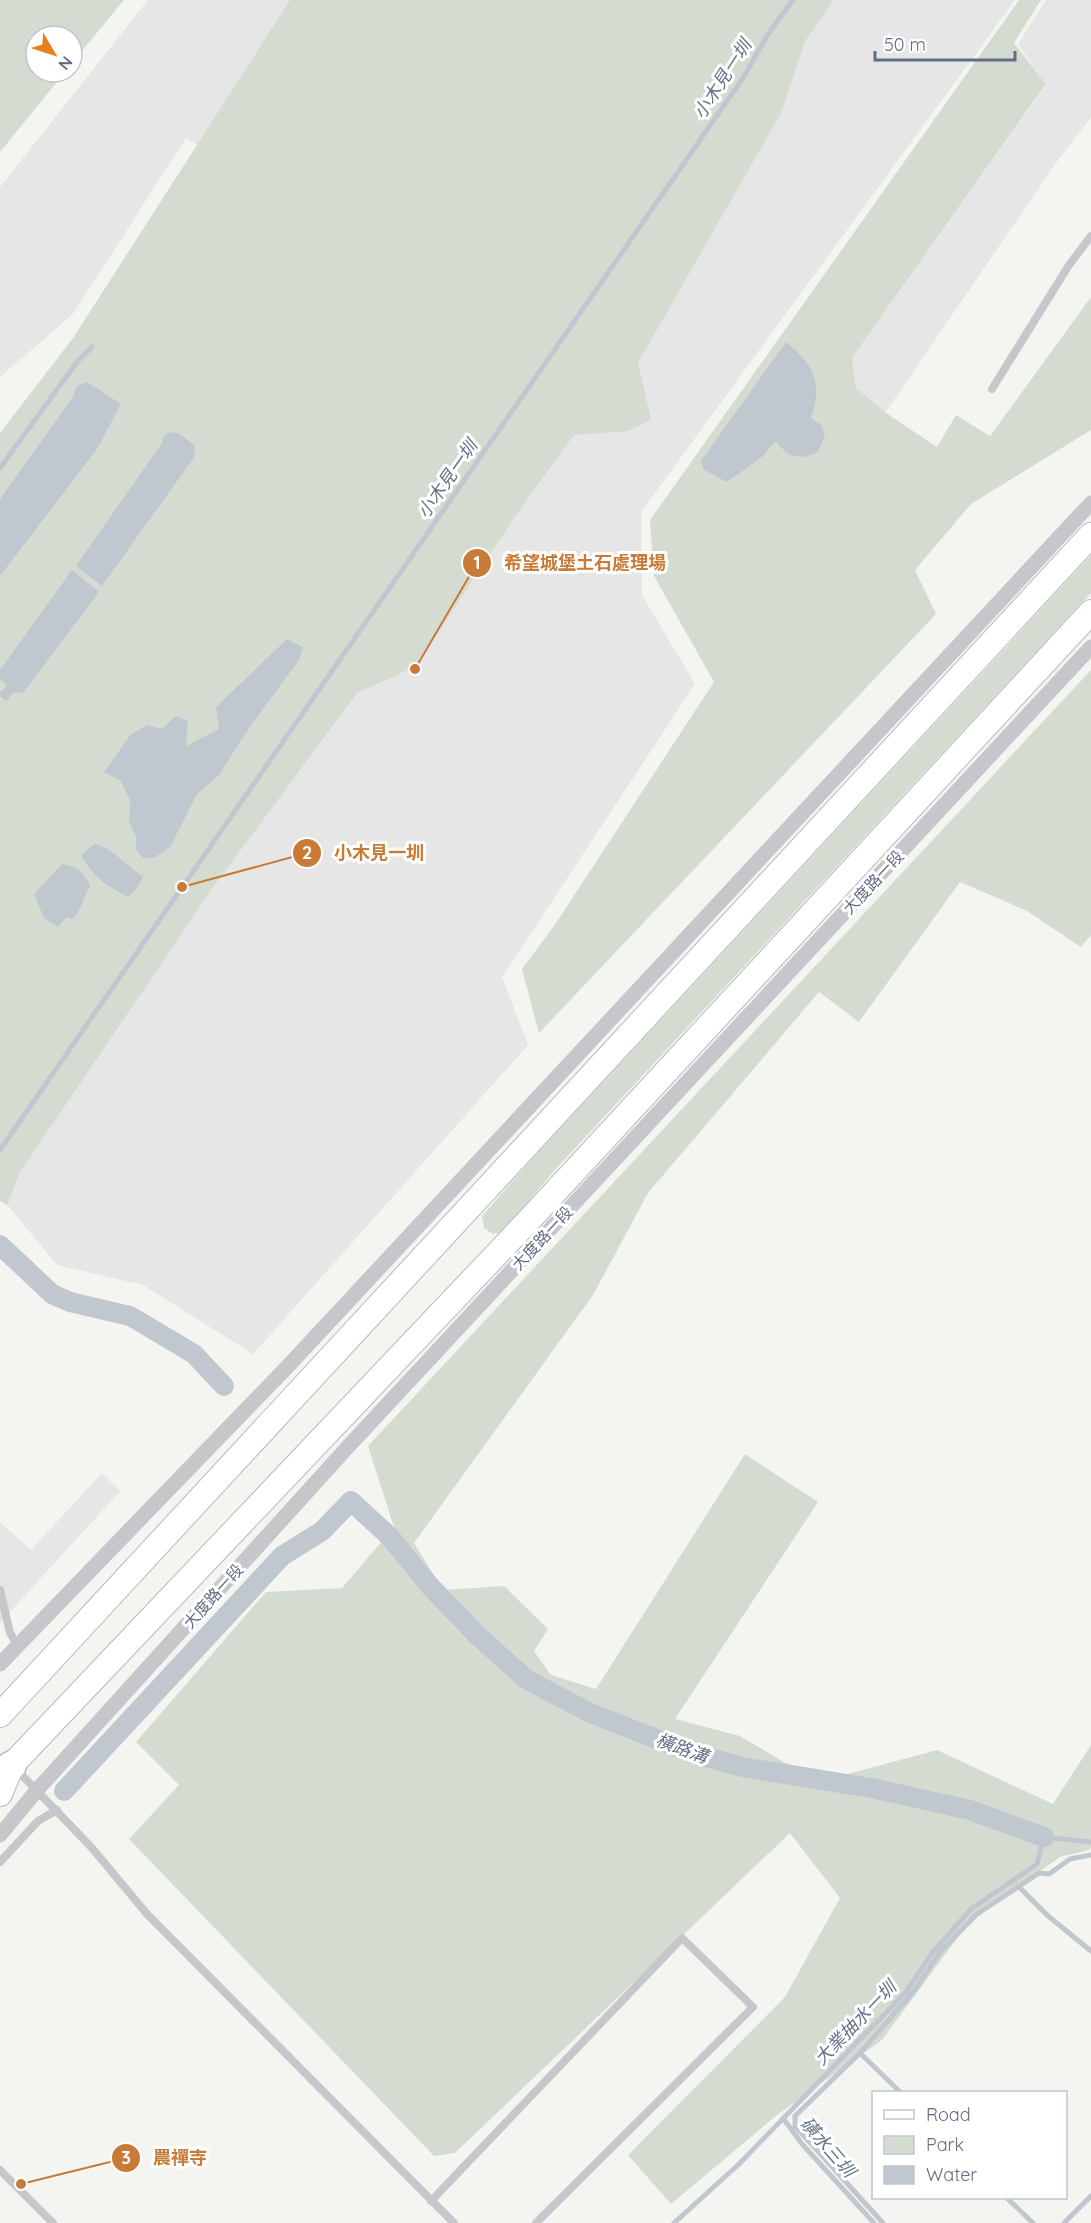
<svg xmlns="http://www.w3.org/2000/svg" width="1091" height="2223" viewBox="0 0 1091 2223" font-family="Quicksand,'Noto Sans TC',sans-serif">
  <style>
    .built { fill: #e5e6e5 }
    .green { fill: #d4dcd2 }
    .water { fill: #c0c7cf }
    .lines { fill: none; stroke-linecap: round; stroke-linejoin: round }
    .stream { stroke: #c0c7cf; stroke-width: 5 }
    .canal { stroke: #c0c7cf; stroke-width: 20 }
    .primary-casing { stroke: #b7b9be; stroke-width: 26 }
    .highway-casing { stroke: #b7b8bc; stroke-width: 31 }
    .lane { stroke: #c5c7cb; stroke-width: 8 }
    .street { stroke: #c5c7cb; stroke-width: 15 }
    .primary { stroke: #fff; stroke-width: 24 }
    .highway { stroke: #fff; stroke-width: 28 }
    .labels { text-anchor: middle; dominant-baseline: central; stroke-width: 6; stroke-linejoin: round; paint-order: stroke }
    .street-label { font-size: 16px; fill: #636d83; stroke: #fff }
    .water-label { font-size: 18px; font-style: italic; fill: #637488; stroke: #fff }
    .leader { fill: none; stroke: #c87b36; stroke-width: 2 }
    .callout-dot { fill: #c87b36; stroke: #fff; stroke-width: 2 }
    .mark-label { font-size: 18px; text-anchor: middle; font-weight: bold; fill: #fff }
    .callout-label { font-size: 18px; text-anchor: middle; font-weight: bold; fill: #c87b36; stroke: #fff; stroke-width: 6; stroke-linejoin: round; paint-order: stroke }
  </style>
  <rect width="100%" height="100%" fill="#f4f5f1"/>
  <!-- built -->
  <path class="built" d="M 148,0 L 1015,0 L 641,512 L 642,595 L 695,684 L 502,977 L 528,1045 L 253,1354 L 143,1285 L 57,1265 L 0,1196 L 291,198 L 186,138 L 73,314 L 0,377 L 0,187 Z
    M 1046,0 L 1091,0 L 1091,117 L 1056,163 L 885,413 L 856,388 L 852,358 L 1046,85 L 1018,44 Z
    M 102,1473 L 120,1491 L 0,1623 L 0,1522 L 31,1550 Z"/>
  <!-- green -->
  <path class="green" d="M 0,0 L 124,0 L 72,63 L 72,36 L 36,36 L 36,72 L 65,72 L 0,152 Z
    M 290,0 L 834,0 L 805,41 L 781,113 L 638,363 L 651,420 L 628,431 L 574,435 L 522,506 L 415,667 L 357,693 L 214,886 L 20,1172 L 7,1205 L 0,1201 L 0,433 L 73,338 Z
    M 1019,0 L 1041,0 L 1014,43 L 1046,84 L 852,358 L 856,388 L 886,413 L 937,447 L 956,415 L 990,436 L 1091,297 L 1091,430 L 971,504 L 915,570 L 936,614 L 539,1033 L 522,969 L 554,926 L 714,682 L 654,576 L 650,520 Z
    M 1091,555 L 1091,593 L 553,1172 L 503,1232 L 493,1234 L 484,1228 L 482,1216 L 532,1159 Z
    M 1091,670 L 1091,935 L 1081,947 L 1027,911 L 960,882 L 859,1022 L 819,992 L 648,1193 L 593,1295 L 414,1543 L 443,1590 L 504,1586 L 548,1629 L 534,1651 L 551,1675 L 596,1689 L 745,1454 L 818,1502 L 675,1719 L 740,1736 L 818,1782 L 937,1750 L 1053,1804 L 1091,1745 L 1091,1847 L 1089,1850 L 1060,1857 L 969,1922 L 882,2040 L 777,2115 L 671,2204 L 628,2155 L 785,1997 L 840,1898 L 790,1833 L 455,2153 L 434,2156 L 129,1839 L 179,1785 L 136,1742 L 266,1592 L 342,1588 L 394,1527 L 368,1446 Z"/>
  <!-- water -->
  <path class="water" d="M 786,342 C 814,365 823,382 811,418 L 821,425 L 825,434 L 818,452 C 800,461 787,457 776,441 L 763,456 L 727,482 L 704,470 L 701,461 Z
    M 87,382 L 121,404 L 97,449 L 0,576 L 0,499 L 73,397 L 77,386 Z
    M 170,432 L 180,434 L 194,445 L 195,456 L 102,586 L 76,566 L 162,443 L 164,436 Z
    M 72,570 L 99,592 L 23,693 L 14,692 L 6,701 L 0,696 L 0,692 L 7,686 L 0,678 L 0,670 Z
    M 287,639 L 303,647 L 299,660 L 251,725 L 219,775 L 197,794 L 170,847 L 154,858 L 143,858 L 136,849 L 136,837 L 129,821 L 130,800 L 121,781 L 104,772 L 131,734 L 148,725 L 162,729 L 176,716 L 188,721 L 186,746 L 219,729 L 216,707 Z
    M 95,844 L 107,848 L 143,877 L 137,888 L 128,897 C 104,884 95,879 81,855 Z
    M 62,864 C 77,867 84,871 90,886 C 83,898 82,908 73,919 L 67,917 L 58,927 L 44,918 L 34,894 Z"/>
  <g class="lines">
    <!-- stream -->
    <path class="stream" d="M 0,468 L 77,362 L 92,347
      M 0,1150 L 743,78 L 768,34 L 793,0
      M 1018,1886 L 1047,1915 L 1091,1951
      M 860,2053 L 900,2092
      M 783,2118 L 802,2144 L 874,2223
      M 1007,2198 L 1033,2223
      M 674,2223 L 738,2165 L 906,1992 L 933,1952 L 971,1909 L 1037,1864 L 1044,1837 L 1091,1842
      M 883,2223 L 795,2126 L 795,2116 L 860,2053 L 914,1991 L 940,1952 L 977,1914 L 1039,1873 L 1049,1874 L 1070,1859 L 1091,1855
      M 1064,2223 L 1091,2196"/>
    <!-- canal -->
    <path class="canal" d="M 0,1245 L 52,1294 L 70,1302 L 130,1316 L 194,1354 L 224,1386
      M 64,1791 L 282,1556 L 322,1531 L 351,1501 L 390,1537 L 429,1585 L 478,1636 L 526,1679 L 588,1712 L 692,1753 L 742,1767 L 871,1788 L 970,1810 L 1044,1837"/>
    <defs>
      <path id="primary" d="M 0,1715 L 1091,535
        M 0,1794 L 12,1765 L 530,1219 L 1091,612"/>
      <path id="highway" d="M 0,1774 L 12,1765"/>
    </defs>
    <!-- primary casing -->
    <use href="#primary" class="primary-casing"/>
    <!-- highway casing -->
    <use href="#highway" class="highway-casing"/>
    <!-- lane -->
    <path class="lane" d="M 992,389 L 1069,265 L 1091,236
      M 0,1590 L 10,1633 L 18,1646
      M 16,1769 L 92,1848 L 147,1914 L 454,2223
      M 0,1862 L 38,1821 L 57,1810
      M 0,2170 L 53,2223
      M 431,2201 L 682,1938 L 753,2007 L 536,2223"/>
    <!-- street -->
    <path class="street" d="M 0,1664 L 289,1365 L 1091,503
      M 0,1835 L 38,1789 L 345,1450 L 1091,647"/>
    <!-- primary -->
    <use href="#primary" class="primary"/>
    <!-- highway -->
    <use href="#highway" class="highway"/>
  </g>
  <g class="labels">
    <!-- street labels -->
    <g class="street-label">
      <text transform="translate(873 882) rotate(-47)">大度路一段</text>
      <text transform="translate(542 1238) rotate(-47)">大度路一段</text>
      <text transform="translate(213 1596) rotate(-48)">大度路一段</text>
    </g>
    <!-- water labels -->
    <g class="water-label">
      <text transform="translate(722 79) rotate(-57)">小木見一圳</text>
      <text transform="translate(447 479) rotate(-55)">小木見一圳</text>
      <text transform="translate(682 1748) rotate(20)">橫路溝</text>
      <text transform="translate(855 2023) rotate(-46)">大業抽水一圳</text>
      <text transform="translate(828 2147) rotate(49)">磺水三圳</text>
    </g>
  </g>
  <!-- callouts -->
  <path class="leader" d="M415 669L477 563M182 887L307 853M21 2184L126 2158"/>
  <g class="callout-dot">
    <circle cx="415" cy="669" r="6"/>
    <circle cx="182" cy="887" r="6"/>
    <circle cx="21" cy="2184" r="6"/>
    <circle cx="477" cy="563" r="15"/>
    <circle cx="307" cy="853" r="15"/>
    <circle cx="126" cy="2158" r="15"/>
  </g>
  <g class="mark-label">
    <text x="477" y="569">1</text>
    <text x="307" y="859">2</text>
    <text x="126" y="2164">3</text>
  </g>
  <g class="callout-label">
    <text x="585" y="569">希望城堡土石處理場</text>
    <text x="379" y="859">小木見一圳</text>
    <text x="180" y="2164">農禪寺</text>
  </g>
  <!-- legend -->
  <rect x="872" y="2091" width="195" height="108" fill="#ffffff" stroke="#c1c5cd" stroke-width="1.5"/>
  <rect x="884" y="2110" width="30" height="9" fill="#ffffff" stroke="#c1c5cd" stroke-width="1.5"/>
  <text x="926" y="2121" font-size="18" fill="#636d83">Road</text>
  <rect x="884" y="2136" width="30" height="18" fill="#d4dcd2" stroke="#c1c5cd" stroke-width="1.5"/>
  <text x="926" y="2151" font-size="18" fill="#636d83">Park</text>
  <rect x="884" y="2166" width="30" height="18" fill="#c0c7cf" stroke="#c1c5cd" stroke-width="1.5"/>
  <text x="926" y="2181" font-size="18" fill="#636d83">Water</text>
  <!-- north arrow -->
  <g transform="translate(54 54) rotate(129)"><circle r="28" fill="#ffffff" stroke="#c1c5cd" stroke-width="1.5"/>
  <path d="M0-4.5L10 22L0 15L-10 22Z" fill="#e9801d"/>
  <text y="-9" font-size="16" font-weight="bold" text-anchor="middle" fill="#636d83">N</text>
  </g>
  <!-- scale -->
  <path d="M875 51v9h140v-9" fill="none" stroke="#636d83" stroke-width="3"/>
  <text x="884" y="51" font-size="18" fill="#636d83" stroke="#ffffff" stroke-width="4.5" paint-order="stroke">50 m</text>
</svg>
